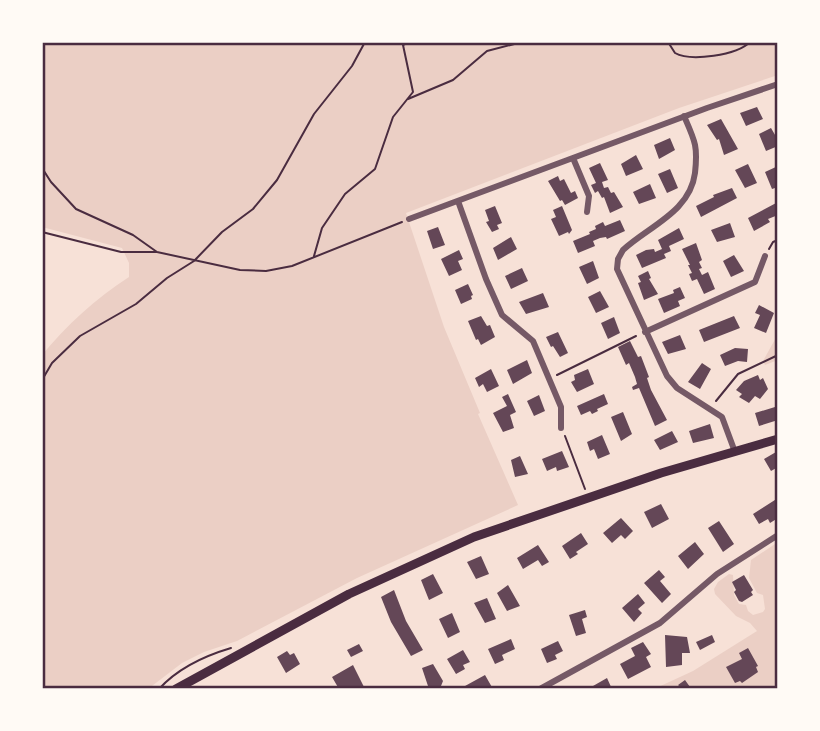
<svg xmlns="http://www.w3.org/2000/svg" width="820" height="731" viewBox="0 0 820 731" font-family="Inter,sans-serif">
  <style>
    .green { fill: #ebcfc5 }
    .building { fill: #644757 }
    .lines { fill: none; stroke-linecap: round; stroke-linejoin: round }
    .path { stroke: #4a2c40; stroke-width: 2 }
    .minor { stroke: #755966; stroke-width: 6 }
    .secondary { stroke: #4a2c40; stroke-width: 9 }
    .neatline { fill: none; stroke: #4a2c40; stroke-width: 2.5 }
  </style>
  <rect width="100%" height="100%" fill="#f7e1d7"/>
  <!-- green -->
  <path class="green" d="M 42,42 L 778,42 L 778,75 L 679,108 L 406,213 L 444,327 L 480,413 L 478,414 L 518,505 L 357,578 L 237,641 L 204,652 L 182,663 L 148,689 L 42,689 L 42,355 C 66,326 96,298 129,277 L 129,263 L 122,248 L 42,227 Z
    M 778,334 L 778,360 L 765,365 L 763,361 Z
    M 778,542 L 778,689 L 654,689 L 693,671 L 757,631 L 750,623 L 736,616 L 715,594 L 714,589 L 718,582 L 729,574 L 733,575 L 734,595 L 739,604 L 746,605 L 748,611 L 753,615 L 763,612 L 765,609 L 763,595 L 757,593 L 749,578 L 751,560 Z"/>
  <!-- building -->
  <path class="building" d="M 757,107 L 763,119 L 746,126 L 740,113 Z
    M 721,119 L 738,149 L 724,155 L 719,139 L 717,140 L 707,125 Z
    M 771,128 L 778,140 L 778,146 L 766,151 L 759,134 Z
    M 670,138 L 675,150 L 659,159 L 654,145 Z
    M 636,155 L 643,169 L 626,176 L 621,164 Z
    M 600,163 L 608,180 L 602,182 L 604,188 L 608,187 L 611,193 L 614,192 L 623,207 L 610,213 L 604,197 L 602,198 L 598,191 L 595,193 L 591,185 L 596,183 L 589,168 Z
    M 748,164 L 757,183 L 745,188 L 735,170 Z
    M 778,166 L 778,187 L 772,189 L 765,172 Z
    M 670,169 L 678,188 L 667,193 L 658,174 Z
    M 558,176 L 560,181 L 564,179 L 571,193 L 575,191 L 578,198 L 565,205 L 562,200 L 560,201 L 548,181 Z
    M 650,184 L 656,198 L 639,204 L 633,192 Z
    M 732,188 L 737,198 L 701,217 L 696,206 L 714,197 L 713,195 Z
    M 778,202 L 778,215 L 768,219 L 770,222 L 754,231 L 748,218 Z
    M 495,206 L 502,223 L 497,225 L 499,229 L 492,232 L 486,222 L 489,221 L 485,210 Z
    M 562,206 L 572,230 L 569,234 L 568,232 L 559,236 L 551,219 L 556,217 L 553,210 Z
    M 620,220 L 625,231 L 607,239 L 606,237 L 600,238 L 593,241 L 595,246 L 578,253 L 573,241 L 590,234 L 589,232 L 596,229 L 595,226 L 603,222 L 605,226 Z
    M 730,223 L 735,237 L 717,242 L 711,230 Z
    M 438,227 L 445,245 L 433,249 L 427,231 Z
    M 679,228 L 684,239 L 669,246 L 671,251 L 664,254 L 666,258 L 642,268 L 636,255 L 646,250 L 654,249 L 655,252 L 662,249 L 658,240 Z
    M 511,237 L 517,249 L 498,260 L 493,248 Z
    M 696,243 L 702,260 L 699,262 L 702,268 L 699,269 L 702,275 L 708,272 L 715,289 L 704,294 L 697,279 L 692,281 L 689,274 L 692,273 L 688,265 L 690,265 L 682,249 Z
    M 459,250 L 463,259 L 458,261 L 462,270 L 449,276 L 441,259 Z
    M 734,255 L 744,271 L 731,277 L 723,261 Z
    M 593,261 L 599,278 L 587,284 L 579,267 Z
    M 522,268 L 528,281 L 511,289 L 505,276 Z
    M 648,271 L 651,278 L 649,279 L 658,294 L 644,300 L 638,283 L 641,282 L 638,276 Z
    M 468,284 L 473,295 L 471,296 L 472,299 L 461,304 L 455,290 Z
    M 680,287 L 685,298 L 678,301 L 680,306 L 664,313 L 658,299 L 674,293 L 673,290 Z
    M 600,291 L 609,307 L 596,313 L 588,297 Z
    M 543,293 L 549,307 L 526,314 L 519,302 Z
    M 759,305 L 774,313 L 766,333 L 754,328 L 760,315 L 755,313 Z
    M 481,316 L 487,326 L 490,325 L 495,337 L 481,345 L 478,339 L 476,340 L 468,321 Z
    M 734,316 L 740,328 L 704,342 L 699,330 Z
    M 614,317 L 620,333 L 608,339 L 601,323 Z
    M 558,332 L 568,353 L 560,357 L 553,346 L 551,347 L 546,337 Z
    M 680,335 L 686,349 L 668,354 L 662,342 Z
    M 630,341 L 638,357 L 641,356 L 649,377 L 647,378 L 651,390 L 667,420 L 655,426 L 639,388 L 633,390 L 632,387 L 637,384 L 635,377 L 629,363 L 626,365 L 618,347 Z
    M 735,348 L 748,349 L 747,362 L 738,361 L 725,366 L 720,355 Z
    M 527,360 L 532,373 L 513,384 L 507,370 Z
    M 702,363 L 711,369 L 700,389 L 688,382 Z
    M 491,369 L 499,386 L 487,392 L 483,384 L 479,387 L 475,378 Z
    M 588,369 L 594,384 L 577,392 L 571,382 L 575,380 L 574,375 Z
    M 758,375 L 760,380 L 763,378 L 768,389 L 760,399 L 755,396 L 749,403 L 739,397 L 742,394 L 736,390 L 744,381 Z
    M 508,394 L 516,412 L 510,415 L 514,428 L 503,432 L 493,413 L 507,406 L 502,397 Z
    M 604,394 L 608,404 L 597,409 L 598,411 L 592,414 L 590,411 L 581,415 L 577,406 Z
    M 539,395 L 545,411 L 534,416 L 527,401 Z
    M 775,407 L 778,420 L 759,426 L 755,413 Z
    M 623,412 L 632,434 L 621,441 L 611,417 Z
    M 710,424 L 714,438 L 693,443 L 689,431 Z
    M 672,431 L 678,442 L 660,450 L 654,440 Z
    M 602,435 L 610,454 L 598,459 L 594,449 L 590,451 L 587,442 Z
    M 562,451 L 569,467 L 557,471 L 556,467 L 547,471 L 542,459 Z
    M 776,452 L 778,456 L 778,467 L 771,471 L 764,459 Z
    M 520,456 L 528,474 L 515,477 L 511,460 Z
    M 778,498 L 778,518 L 770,523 L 768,519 L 759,524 L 753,514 Z
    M 661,504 L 669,519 L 652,528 L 644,512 Z
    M 621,518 L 633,531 L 625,539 L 621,535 L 612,543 L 603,533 Z
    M 719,521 L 734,544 L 723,552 L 708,528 Z
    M 581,533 L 588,544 L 576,552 L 578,554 L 570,559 L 562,546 Z
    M 695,542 L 704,554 L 688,569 L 678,556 Z
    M 538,545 L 549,562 L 542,566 L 538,560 L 523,569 L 517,558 Z
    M 481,556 L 489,574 L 476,579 L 467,562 Z
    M 659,570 L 665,577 L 660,581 L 671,594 L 662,603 L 644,583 Z
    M 433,574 L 443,593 L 429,600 L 421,580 Z
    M 744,575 L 753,590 L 751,592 L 753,595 L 742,602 L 739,601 L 734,592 L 736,590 L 732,582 Z
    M 508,585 L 520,606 L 507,611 L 497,593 Z
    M 394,590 L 406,621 L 423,650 L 411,656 L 391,622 L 381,597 Z
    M 638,594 L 645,603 L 638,609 L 642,613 L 634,622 L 622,608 Z
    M 487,598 L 496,619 L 485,623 L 474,603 Z
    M 585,610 L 587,617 L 582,619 L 586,633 L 576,636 L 569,615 Z
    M 452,613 L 460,632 L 448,638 L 439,619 Z
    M 665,635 L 687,637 L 690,653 L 682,653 L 682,665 L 666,667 Z
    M 712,635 L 715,642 L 700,650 L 696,642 Z
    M 511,639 L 515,649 L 502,655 L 504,660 L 495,664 L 488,649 Z
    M 558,641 L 563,651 L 555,655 L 557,659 L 547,663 L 541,649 Z
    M 643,642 L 651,654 L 646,657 L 651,667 L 628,679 L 620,664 L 635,656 L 631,648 Z
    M 359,644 L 363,651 L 351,657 L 347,650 Z
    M 748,648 L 758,666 L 756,667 L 758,672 L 742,683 L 740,681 L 735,683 L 726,667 L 742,659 L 739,653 Z
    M 463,650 L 470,662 L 463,665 L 465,669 L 456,674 L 447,659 Z
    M 287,651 L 290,655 L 294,653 L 300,664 L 286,673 L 277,657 Z
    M 433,664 L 443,681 L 441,686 L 429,689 L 422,668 Z
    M 353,665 L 365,689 L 339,689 L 332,677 Z
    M 485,675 L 493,689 L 467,689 L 465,686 Z
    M 607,678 L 612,689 L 595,689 L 593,686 Z
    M 685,680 L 690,687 L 682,689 L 678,685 Z"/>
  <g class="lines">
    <!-- path -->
    <path class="path" d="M 403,42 L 403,45 L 409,42
      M 668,42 L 675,53 C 691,62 737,55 750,42
      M 408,99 L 453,80 L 487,51 L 522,42
      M 42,168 L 51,182 L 76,209 L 133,235 L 157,252
      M 42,232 L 121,252 L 157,252 L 240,270 L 266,271 L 292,266 L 402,222
      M 769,249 L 773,242 L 778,240
      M 314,256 L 322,228 L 345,194 L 375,169 L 393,117 L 413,92 L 403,45
      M 557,375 L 636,336
      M 42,380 L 52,363 L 80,336 L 136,304 L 167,278 L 194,261 L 222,232 L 253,209 L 277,180 L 314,114 L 352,66 L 365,42
      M 716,401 L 738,374 L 778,355
      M 565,436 L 585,489
      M 159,689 C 178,668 204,656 231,648"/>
    <!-- minor -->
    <path class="minor" d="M 684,116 C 695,141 698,146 695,173 C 690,212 649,226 623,250 L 618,259 L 617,269 L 667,376 L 677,388 L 722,417 L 735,452
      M 573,158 L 589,196 L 587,212
      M 458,201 L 486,279 L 502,315 L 533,341 L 561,407 L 561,428
      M 409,219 L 707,108 L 778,84
      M 645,332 L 755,282 L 765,256
      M 540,689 L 660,623 L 717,574 L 778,535"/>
    <!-- secondary -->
    <path class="secondary" d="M 176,689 L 349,594 L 474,537 L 661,473 L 778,439"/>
  </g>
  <!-- border -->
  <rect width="820" height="731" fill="none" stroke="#fffaf5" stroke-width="88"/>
  <rect x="44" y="44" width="732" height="643" class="neatline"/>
</svg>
